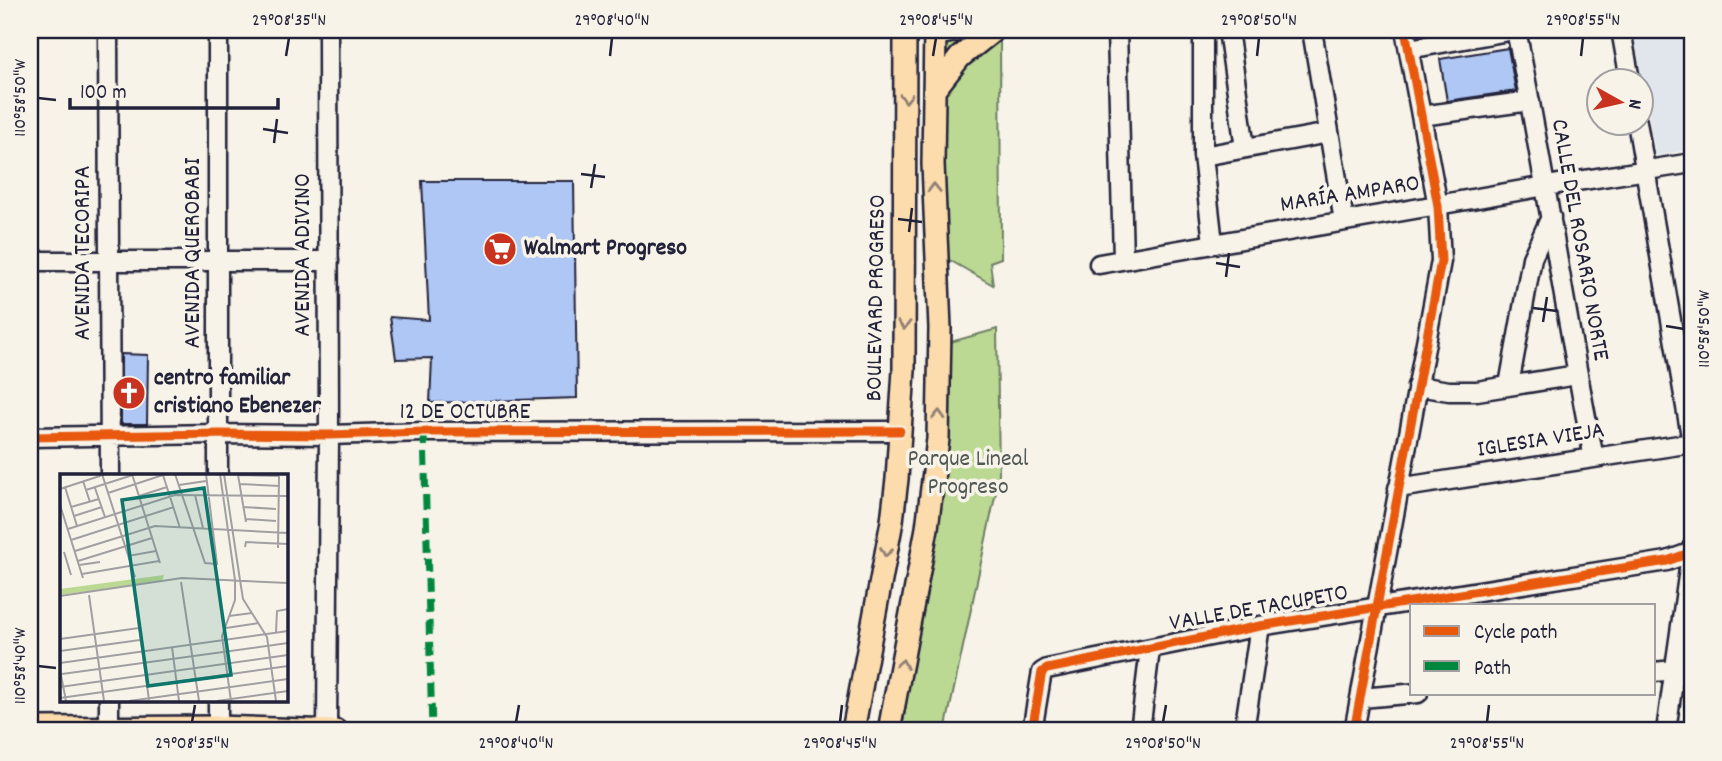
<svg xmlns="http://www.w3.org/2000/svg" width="1722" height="761" viewBox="0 0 1722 761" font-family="Dekko,sans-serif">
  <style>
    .built { fill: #e1e6ec }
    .green { fill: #bbd992; stroke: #6e7e66; stroke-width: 2 }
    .building { fill: #aec7f5; stroke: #22223b; stroke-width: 2 }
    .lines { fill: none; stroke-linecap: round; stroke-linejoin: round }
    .minor-casing { stroke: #22223b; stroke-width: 23 }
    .major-casing { stroke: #22223b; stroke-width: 26 }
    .minor { stroke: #f7f3e8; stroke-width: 18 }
    .major { stroke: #fcdcac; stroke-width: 21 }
    .quiet { stroke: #00873e; stroke-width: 7; stroke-dasharray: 14 7; stroke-linecap: butt }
    .cycleway-casing { stroke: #f7f3e8; stroke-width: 13 }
    .cycleway { stroke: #e8590c; stroke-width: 9 }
    .oneway { stroke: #8f7f74 }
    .ticks { fill: none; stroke: #22223b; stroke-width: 2.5 }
    .labels { text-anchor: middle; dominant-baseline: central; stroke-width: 7; stroke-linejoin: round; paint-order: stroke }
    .street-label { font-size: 24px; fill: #22223b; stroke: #f7f3e8 }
    .poi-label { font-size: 24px; font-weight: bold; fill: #22223b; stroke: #f7f3e8; text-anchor: start }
    .park-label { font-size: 24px; fill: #505955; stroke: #f7f3e8 }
    .inset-road { fill: none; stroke: #a29fa3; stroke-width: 2 }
    .view { fill: #0f766e; fill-opacity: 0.15; stroke: #0f766e; stroke-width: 3.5 }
    .inset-edge { fill: none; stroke: #22223b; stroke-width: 3.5 }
    .neatline { fill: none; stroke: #22223b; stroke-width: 2.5 }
    .ticks-label { font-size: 18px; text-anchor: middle; fill: #22223b }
  </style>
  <rect width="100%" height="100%" fill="#f7f3e8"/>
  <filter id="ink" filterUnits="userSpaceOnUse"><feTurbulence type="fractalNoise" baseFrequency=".0143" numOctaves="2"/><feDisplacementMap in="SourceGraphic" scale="14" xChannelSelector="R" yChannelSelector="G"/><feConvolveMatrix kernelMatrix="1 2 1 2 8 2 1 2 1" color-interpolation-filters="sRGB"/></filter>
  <g filter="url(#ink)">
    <!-- built -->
    <path class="built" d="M 1633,30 L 1692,30 L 1692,149 L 1656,156 Z"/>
    <!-- green -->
    <path class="green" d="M 938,30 L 1000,30 L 1001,258 L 990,262 L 993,285 L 939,254 Z
      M 997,329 L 999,478 L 945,731 L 902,731 L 933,523 L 947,343 Z"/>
    <!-- building -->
    <path class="building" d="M 1508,48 L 1516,91 L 1447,101 L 1440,59 Z
      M 422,181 L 574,181 L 577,398 L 430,403 L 432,358 L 396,359 L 390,317 L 429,320 Z
      M 121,354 L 148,355 L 147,424 L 121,424 Z"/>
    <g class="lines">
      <defs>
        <path id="minor" d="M 108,30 L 110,476
          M 1117,30 L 1123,259
          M 1203,30 L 1203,156 L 1213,243
          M 1228,30 L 1245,148
          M 1312,30 L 1344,221
          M 1516,30 C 1545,172 1565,316 1594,458
          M 1621,30 L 1630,80
          M 935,36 L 967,30
          M 1409,49 L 1514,30
          M 1421,116 L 1530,101
          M 1637,122 L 1692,442
          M 1203,156 L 1329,133
          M 30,261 L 329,261
          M 1099,264 L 1546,186 L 1692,163
          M 1509,385 L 1532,258 L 1551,217
          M 1417,386 L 1449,391 L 1477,391 L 1577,375
          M 30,437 L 218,434 L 329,435 L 424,432 L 900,431
          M 218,476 L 218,30
          M 1398,488 L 1692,443
          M 1654,672 L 1674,670
          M 1361,698 L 1418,693
          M 109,700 L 109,731
          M 218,700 L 218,731
          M 327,731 L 329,435 L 328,30
          M 1032,731 L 1041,677 L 1042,672 L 1047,669 L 1260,626 L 1667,561 L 1692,552
          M 1140,731 L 1150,649
          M 1244,731 L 1260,626
          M 1354,731 L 1441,261 L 1438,206 L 1405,30
          M 1666,731 L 1692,548"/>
        <path id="major" d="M 935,89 L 960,57 L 994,30
          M 30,728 L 218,727 L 336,731
          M 853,731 L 892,521 L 897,479 L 904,370 L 905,30
          M 889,731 L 927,528 L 938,439 L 940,328 L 933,164 L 935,30"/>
      </defs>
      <!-- minor casing -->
      <use href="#minor" class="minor-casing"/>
      <!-- major casing -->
      <use href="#major" class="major-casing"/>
      <!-- minor -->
      <use href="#minor" class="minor"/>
      <!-- major -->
      <use href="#major" class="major"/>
      <!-- quiet -->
      <path class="quiet" d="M 424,432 L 432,731"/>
      <defs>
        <path id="cycleway" d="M 30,437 L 218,434 L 329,435 L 424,432 L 900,431
          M 1032,731 L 1041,677 L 1042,672 L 1047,669 L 1260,626 L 1667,561 L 1692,552
          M 1354,731 L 1441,261 L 1438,206 L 1405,30"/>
      </defs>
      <!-- cycleway casing -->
      <use href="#cycleway" class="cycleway-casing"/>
      <!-- cycleway -->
      <use href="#cycleway" class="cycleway"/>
    </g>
    <!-- one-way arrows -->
    <defs><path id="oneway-chevron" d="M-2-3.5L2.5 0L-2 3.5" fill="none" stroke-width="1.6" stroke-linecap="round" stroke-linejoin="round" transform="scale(1.75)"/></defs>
    <g class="oneway">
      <use href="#oneway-chevron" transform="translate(906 98) rotate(90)"/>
      <use href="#oneway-chevron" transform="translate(934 188) rotate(-91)"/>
      <use href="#oneway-chevron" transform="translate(904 325) rotate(90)"/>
      <use href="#oneway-chevron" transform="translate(939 415) rotate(-88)"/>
      <use href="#oneway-chevron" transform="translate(886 552) rotate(100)"/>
      <use href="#oneway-chevron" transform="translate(902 664) rotate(-79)"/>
    </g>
  </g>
  <!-- ticks -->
  <path class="ticks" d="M 286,56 L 289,38M 610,56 L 612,38M 933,56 L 936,38M 1257,56 L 1259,38M 1581,56 L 1583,38M 38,98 L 56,100M 263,129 L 288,133M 274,143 L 277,119M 581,174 L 605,177M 591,188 L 595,164M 898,219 L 922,222M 909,232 L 912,208M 1216,263 L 1240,267M 1226,277 L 1229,253M 1533,308 L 1557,311M 1543,322 L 1547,297M 1666,326 L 1684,329M 38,666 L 56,668M 192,722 L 195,705M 516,722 L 519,705M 840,722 L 842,705M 1163,722 L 1166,705M 1487,722 L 1489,705"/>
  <!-- icons -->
  <defs>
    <symbol id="supermarket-disc" viewBox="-11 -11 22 22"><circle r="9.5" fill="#c8321e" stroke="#f7f3e8"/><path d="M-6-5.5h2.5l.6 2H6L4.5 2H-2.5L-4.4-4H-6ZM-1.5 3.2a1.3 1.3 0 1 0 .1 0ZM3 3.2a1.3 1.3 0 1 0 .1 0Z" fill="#fff"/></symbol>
    <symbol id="church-disc" viewBox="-11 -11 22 22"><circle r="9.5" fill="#c8321e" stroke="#f7f3e8"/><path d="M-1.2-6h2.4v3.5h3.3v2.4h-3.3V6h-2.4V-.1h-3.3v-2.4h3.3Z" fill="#fff"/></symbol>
  </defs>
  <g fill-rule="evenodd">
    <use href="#supermarket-disc" x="481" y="230" width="38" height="38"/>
    <use href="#church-disc" x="110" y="374" width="38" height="38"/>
  </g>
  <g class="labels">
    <!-- street labels -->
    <g class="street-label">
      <text transform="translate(1350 195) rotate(-9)">MARÍA AMPARO</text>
      <text transform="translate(1579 240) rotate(80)">CALLE DEL ROSARIO NORTE</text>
      <text transform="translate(84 253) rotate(-90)">AVENIDA TECORIPA</text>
      <text transform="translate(194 253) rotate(-90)">AVENIDA QUEROBABI</text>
      <text transform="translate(304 255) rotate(-90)">AVENIDA ADIVINO</text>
      <text transform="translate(877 298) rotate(-89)">BOULEVARD PROGRESO</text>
      <text x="465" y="413">12 DE OCTUBRE</text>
      <text transform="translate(1541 441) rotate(-9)">IGLESIA VIEJA</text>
      <text transform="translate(1259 609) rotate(-10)">VALLE DE TACUPETO</text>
    </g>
    <!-- poi labels -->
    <g class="poi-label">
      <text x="524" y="249">Walmart Progreso</text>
      <text x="154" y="379">centro familiar<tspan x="154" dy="28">cristiano Ebenezer</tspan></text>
    </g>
    <!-- park labels -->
    <g class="park-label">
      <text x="968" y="460">Parque Lineal<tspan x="968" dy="28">Progreso</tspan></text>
    </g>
  </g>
  <!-- overview -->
  <g transform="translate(60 474)">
    <rect width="228" height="228" fill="#f7f3e8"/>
    <path d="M 104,101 L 102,107 L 0,121 L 0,115 Z" fill="#bbd992"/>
    <path class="inset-road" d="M 42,0 L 75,103M 72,0 L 100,89M 115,0 L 145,89 L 157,90 L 146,0M 160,0 L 175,106M 164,0 L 180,106M 103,1 L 120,54M 23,7 L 30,28M 180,10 L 220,12M 119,11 L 146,7M 5,13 L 17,52M 35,14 L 45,43M 0,15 L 46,0M 26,16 L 76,0M 48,19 L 103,1M 135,21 L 143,54M 79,22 L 107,13M 0,31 L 23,104M 11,33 L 39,25M 184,33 L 216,35M 14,42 L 42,33M 186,45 L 216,47M 186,48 L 178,1 L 219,2M 8,55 L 115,21 L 228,22M 11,66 L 114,33M 185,73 L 186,68 L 228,70M 218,74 L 219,2M 15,77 L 95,52 L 228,59M 4,78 L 11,101M 68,82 L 96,77M 18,87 L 92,64M 19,91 L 40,88M 22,100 L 99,87M 180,106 L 183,125 L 207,163 L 216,227M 121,108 L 139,227M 74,115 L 89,226M 29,121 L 44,227M 0,122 L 122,104 L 228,109M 169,142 L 192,139M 166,154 L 199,149M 216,158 L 217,137 L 228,135M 0,165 L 79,154M 112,173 L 119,227M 0,177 L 80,166M 0,189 L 228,157M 0,196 L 6,227M 2,200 L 228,169M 0,213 L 228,181M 0,224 L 228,192M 69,227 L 228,205M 157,227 L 228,217M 171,227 L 162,162 L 175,126 L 175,106"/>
    <path class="view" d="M 144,14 L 171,201 L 88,212 L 62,26 Z"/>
    <rect width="228" height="228" class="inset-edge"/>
  </g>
  <!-- margin -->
  <rect width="1722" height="761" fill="none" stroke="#f7f3e8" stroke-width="77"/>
  <!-- legend -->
  <rect x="1410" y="604" width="245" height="91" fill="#f7f3e8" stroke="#a29fa3" stroke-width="2"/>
  <rect x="1424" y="626" width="35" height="10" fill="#e8590c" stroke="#a29fa3" stroke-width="2"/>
  <text x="1474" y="638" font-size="21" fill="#22223b">Cycle path</text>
  <rect x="1424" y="661" width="35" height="10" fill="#00873e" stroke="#a29fa3" stroke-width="2"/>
  <text x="1474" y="674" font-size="21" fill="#22223b">Path</text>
  <!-- north arrow -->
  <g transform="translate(1620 102) rotate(98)"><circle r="33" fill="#f7f3e8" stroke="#a29fa3" stroke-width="2"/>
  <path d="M0-5L12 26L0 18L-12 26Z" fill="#c8321e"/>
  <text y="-10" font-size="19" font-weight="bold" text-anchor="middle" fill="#22223b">N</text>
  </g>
  <!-- scale -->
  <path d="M70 98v10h208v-10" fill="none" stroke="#22223b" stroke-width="3.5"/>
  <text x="80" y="98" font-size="21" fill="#22223b" stroke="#f7f3e8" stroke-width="5" paint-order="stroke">100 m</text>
  <rect x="38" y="38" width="1646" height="684" class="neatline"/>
  <g class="ticks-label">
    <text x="289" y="25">29°08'35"N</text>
    <text x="612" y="25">29°08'40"N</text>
    <text x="936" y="25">29°08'45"N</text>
    <text x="1259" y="25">29°08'50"N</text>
    <text x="1583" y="25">29°08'55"N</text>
    <text transform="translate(19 98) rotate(-90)" y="6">110°58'50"W</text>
    <text transform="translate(1703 329) rotate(-90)" y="6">110°58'50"W</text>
    <text transform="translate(19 666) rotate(-90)" y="6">110°58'40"W</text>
    <text x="192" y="748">29°08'35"N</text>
    <text x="516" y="748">29°08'40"N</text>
    <text x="840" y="748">29°08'45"N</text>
    <text x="1163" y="748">29°08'50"N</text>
    <text x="1487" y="748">29°08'55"N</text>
  </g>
</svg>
